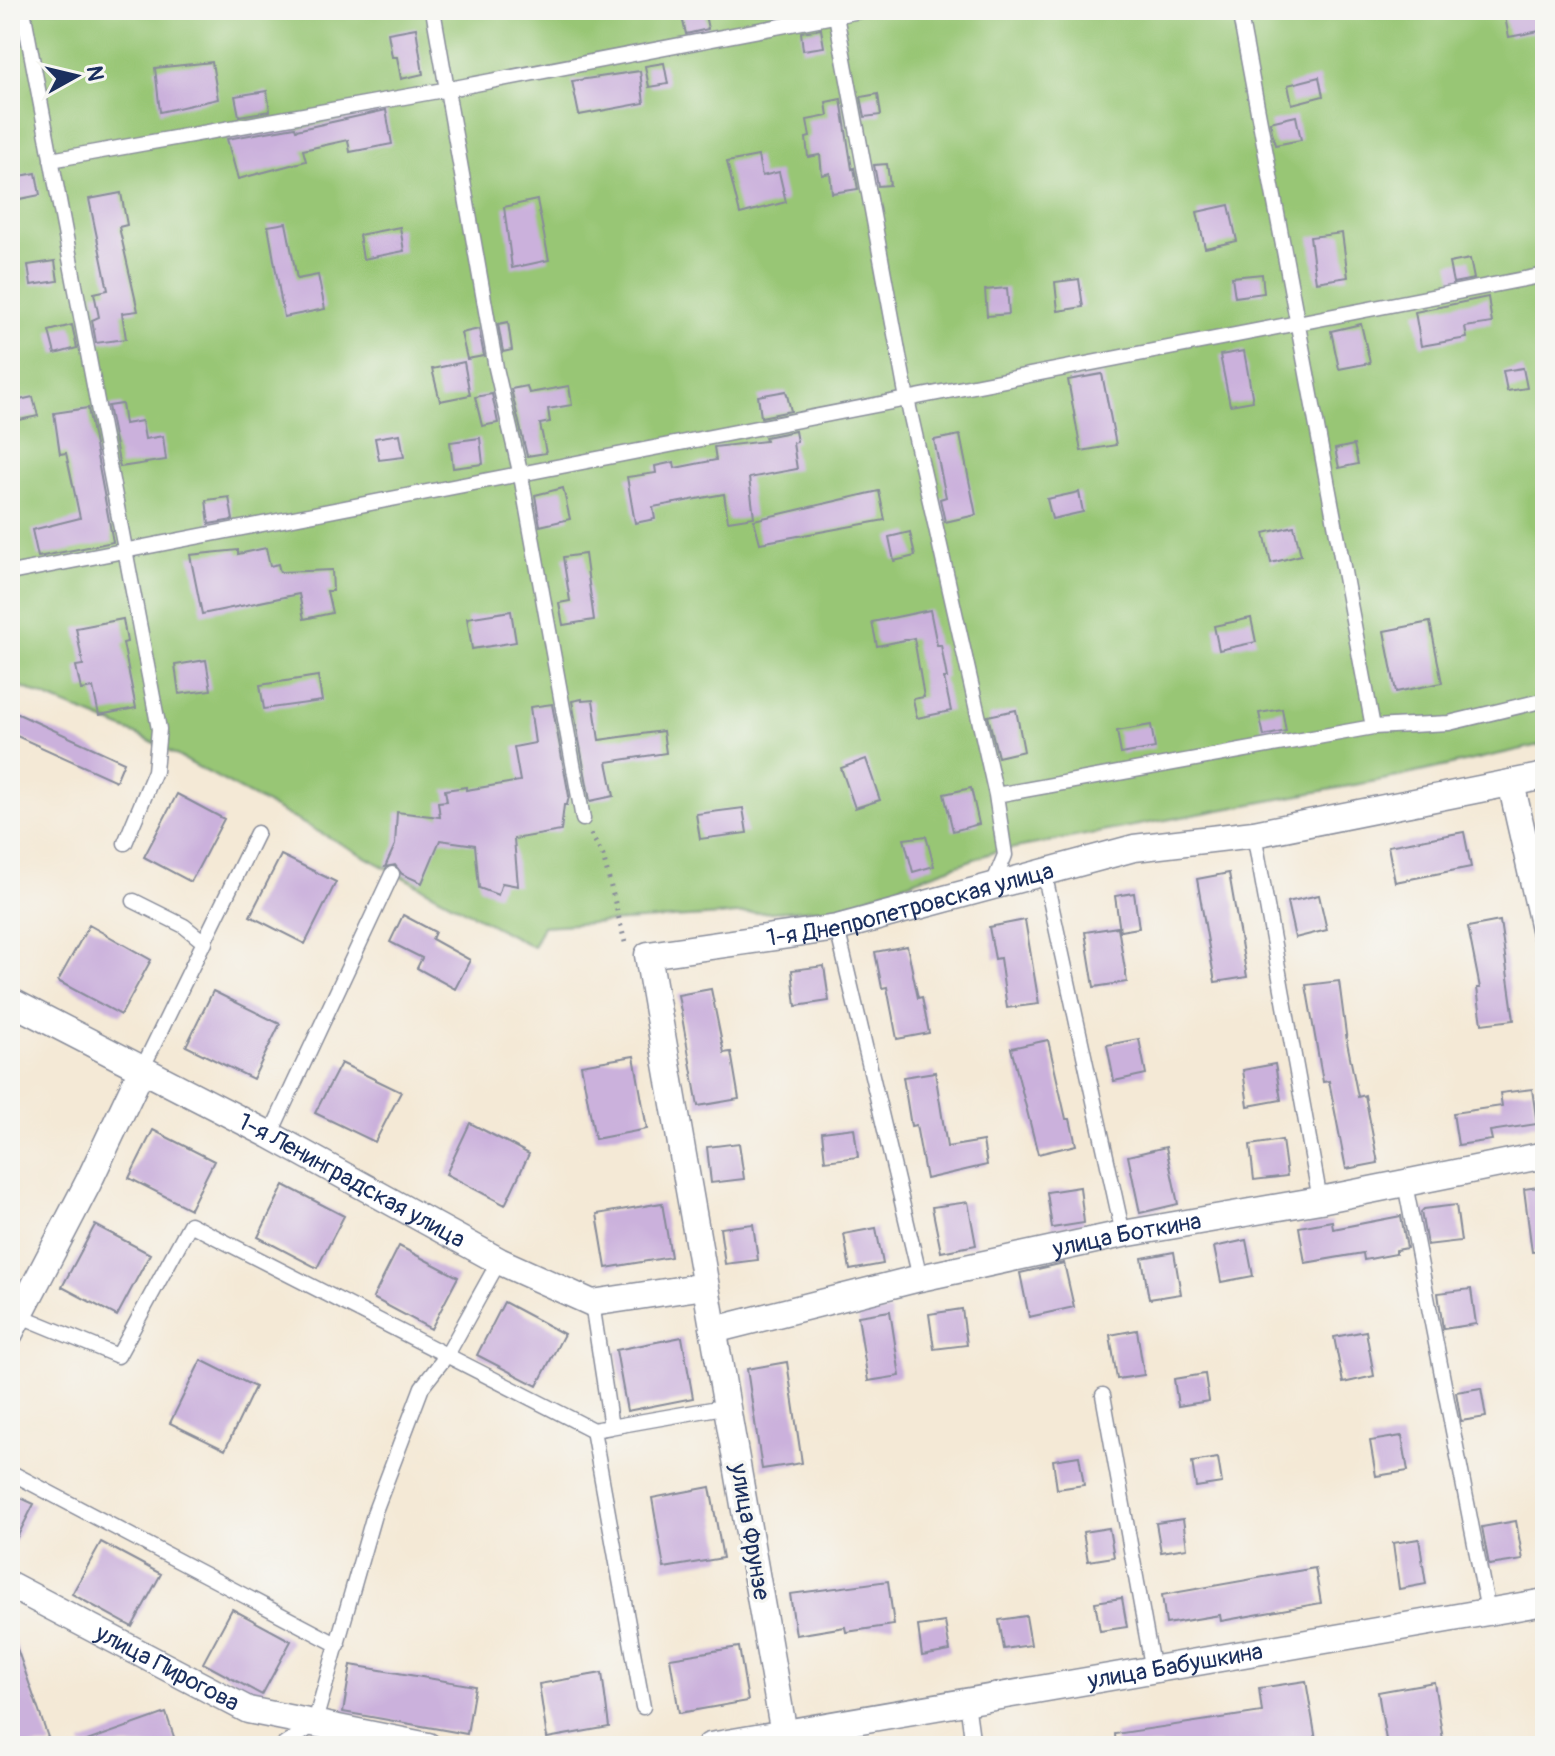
<svg xmlns="http://www.w3.org/2000/svg" width="1555" height="1756" viewBox="0 0 1555 1756" font-family="Pangolin,sans-serif">
  <style>
    .green { fill: #98c675; stroke: #5a7a6a; stroke-width: 2 }
    .building { fill: #cbb1dc }
    .lines { fill: none; stroke-linecap: round; stroke-linejoin: round }
    .lane-casing { stroke: #888c9a; stroke-width: 17 }
    .street-casing { stroke: #888c9a; stroke-width: 29 }
    .path { stroke: #888c9a; stroke-width: 5; stroke-dasharray: 2 6; stroke-linecap: butt }
    .lane { stroke: #fff; stroke-width: 14 }
    .street { stroke: #fff; stroke-width: 26 }
    .labels { text-anchor: middle; dominant-baseline: central; stroke-width: 7; stroke-linejoin: round; paint-order: stroke }
    .street-label { font-size: 24px; fill: #1b2f5e; stroke: #f6f6f2 }
  </style>
  <rect width="100%" height="100%" fill="#f6f6f2"/>
  <filter id="ink" filterUnits="userSpaceOnUse"><feTurbulence type="fractalNoise" baseFrequency=".0125" numOctaves="2"/><feDisplacementMap in="SourceGraphic" scale="16" xChannelSelector="R" yChannelSelector="G"/><feConvolveMatrix kernelMatrix="1 2 1 2 8 2 1 2 1" color-interpolation-filters="sRGB"/></filter>
  <filter id="wash" filterUnits="userSpaceOnUse"><feTurbulence type="fractalNoise" baseFrequency=".006" numOctaves="4" result="noise"/><feDisplacementMap in="SourceGraphic" scale="32" xChannelSelector="R" yChannelSelector="G"/><feGaussianBlur stdDeviation="1.8" result="paint"/><feColorMatrix in="noise" values="0 0 0 0 0 0 0 0 0 0 0 0 0 0 0 0 0 1.4 0 .05"/><feComposite in="paint" operator="in"/></filter>
  <g filter="url(#wash)">
    <rect width="100%" height="100%" fill="#f4e9d6"/>
    <!-- green -->
    <path class="green" d="M 10,10 L 1545,10 L 1545,744 L 1398,777 L 994,852 L 837,908 L 543,926 L 533,947 L 140,736 L 10,682 Z"/>
    <g id="blocks">
      <!-- building -->
      <path class="building" d="M 693,10 L 704,10 L 708,29 L 686,34 L 681,13 Z
        M 1538,10 L 1545,10 L 1545,30 L 1509,37 L 1505,17 Z
        M 416,28 L 423,74 L 401,79 L 397,57 L 392,57 L 388,33 Z
        M 821,29 L 824,47 L 803,50 L 801,32 Z
        M 212,62 L 218,99 L 160,112 L 155,68 Z
        M 664,63 L 668,84 L 649,87 L 645,66 Z
        M 640,71 L 644,103 L 579,115 L 572,81 Z
        M 1319,77 L 1323,96 L 1292,104 L 1288,85 Z
        M 267,91 L 270,111 L 239,116 L 235,96 Z
        M 878,94 L 881,115 L 865,117 L 861,97 Z
        M 841,99 L 852,169 L 854,168 L 858,189 L 832,193 L 830,173 L 822,175 L 820,155 L 808,157 L 806,138 L 810,137 L 807,120 L 828,116 L 826,102 Z
        M 386,110 L 392,144 L 350,152 L 348,140 L 303,150 L 306,161 L 238,179 L 227,139 L 295,127 L 296,130 Z
        M 1296,116 L 1301,140 L 1275,145 L 1270,122 Z
        M 758,156 L 762,176 L 779,172 L 786,202 L 740,214 L 727,162 Z
        M 887,164 L 890,185 L 878,186 L 874,165 Z
        M 36,173 L 40,195 L 10,201 L 10,178 Z
        M 121,193 L 127,225 L 119,227 L 138,311 L 122,313 L 126,339 L 96,343 L 92,320 L 99,317 L 94,293 L 108,290 L 89,199 Z
        M 537,200 L 549,260 L 512,268 L 504,207 Z
        M 1229,205 L 1237,241 L 1205,248 L 1197,212 Z
        M 286,223 L 297,279 L 318,275 L 325,309 L 284,317 L 268,226 Z
        M 400,227 L 404,251 L 363,259 L 359,235 Z
        M 1342,233 L 1348,277 L 1316,282 L 1310,237 Z
        M 1470,259 L 1474,279 L 1453,283 L 1449,263 Z
        M 55,261 L 58,281 L 31,285 L 28,265 Z
        M 1262,274 L 1264,293 L 1235,297 L 1232,277 Z
        M 1079,279 L 1083,307 L 1058,311 L 1055,282 Z
        M 1007,288 L 1009,314 L 987,316 L 985,290 Z
        M 1488,297 L 1492,323 L 1465,327 L 1467,338 L 1421,346 L 1415,312 Z
        M 508,322 L 512,350 L 503,352 L 498,324 Z
        M 1361,324 L 1370,363 L 1339,369 L 1331,331 Z
        M 72,325 L 77,348 L 55,354 L 49,331 Z
        M 479,329 L 484,356 L 467,359 L 461,333 Z
        M 1244,351 L 1253,401 L 1230,405 L 1220,355 Z
        M 464,362 L 470,395 L 440,401 L 432,369 Z
        M 1523,368 L 1527,388 L 1507,391 L 1503,371 Z
        M 1102,374 L 1116,445 L 1081,451 L 1068,380 Z
        M 527,386 L 529,393 L 569,386 L 572,405 L 548,409 L 550,422 L 540,424 L 546,453 L 527,456 L 511,389 Z
        M 786,391 L 791,411 L 761,417 L 758,396 Z
        M 492,394 L 498,423 L 482,426 L 475,397 Z
        M 33,397 L 38,416 L 10,422 L 10,402 Z
        M 122,404 L 125,424 L 142,421 L 145,439 L 163,436 L 166,460 L 120,467 L 108,406 Z
        M 88,408 L 113,542 L 38,557 L 32,530 L 80,518 L 66,453 L 60,454 L 54,413 Z
        M 795,431 L 797,442 L 793,443 L 797,469 L 749,478 L 754,517 L 728,521 L 724,494 L 653,507 L 655,519 L 635,523 L 627,477 L 656,473 L 655,466 L 674,462 L 675,468 L 716,460 L 714,447 L 766,441 L 765,437 Z
        M 400,434 L 404,457 L 379,460 L 375,438 Z
        M 960,435 L 976,515 L 945,522 L 940,499 L 946,497 L 934,440 Z
        M 480,438 L 483,464 L 453,468 L 450,442 Z
        M 1354,445 L 1358,464 L 1339,468 L 1335,449 Z
        M 563,488 L 570,519 L 540,526 L 535,495 Z
        M 879,491 L 885,520 L 760,543 L 754,520 Z
        M 1079,492 L 1083,512 L 1052,519 L 1047,499 Z
        M 229,497 L 233,520 L 209,524 L 206,500 Z
        M 1294,526 L 1301,555 L 1271,563 L 1264,533 Z
        M 910,532 L 915,556 L 894,561 L 889,537 Z
        M 266,548 L 270,566 L 278,564 L 280,572 L 332,570 L 333,591 L 327,591 L 332,613 L 304,619 L 299,594 L 202,614 L 190,555 L 238,550 L 238,554 Z
        M 585,554 L 594,620 L 563,625 L 559,603 L 570,601 L 563,557 Z
        M 930,610 L 937,645 L 941,645 L 947,678 L 944,678 L 951,711 L 917,718 L 913,699 L 924,697 L 914,638 L 877,646 L 872,622 Z
        M 511,611 L 516,642 L 472,649 L 467,618 Z
        M 1251,618 L 1256,642 L 1219,650 L 1214,626 Z
        M 123,619 L 127,642 L 123,643 L 136,708 L 99,715 L 93,688 L 81,690 L 76,666 L 83,665 L 76,628 Z
        M 1430,622 L 1442,683 L 1396,692 L 1384,631 Z
        M 206,660 L 211,690 L 179,694 L 175,665 Z
        M 318,676 L 322,701 L 264,709 L 260,685 Z
        M 582,699 L 582,701 L 593,700 L 599,740 L 663,731 L 666,753 L 607,762 L 614,796 L 590,801 L 572,701 Z
        M 552,704 L 569,796 L 567,805 L 564,805 L 561,831 L 514,839 L 518,886 L 502,883 L 498,895 L 479,888 L 475,845 L 440,840 L 422,883 L 402,874 L 395,865 L 385,867 L 395,845 L 397,812 L 440,817 L 438,802 L 447,801 L 445,790 L 466,787 L 466,790 L 520,781 L 514,747 L 535,743 L 530,707 Z
        M 1282,709 L 1286,731 L 1264,736 L 1259,713 Z
        M 1016,710 L 1024,751 L 998,757 L 988,716 Z
        M 16,713 L 124,762 L 116,781 L 10,733 Z
        M 1151,725 L 1155,748 L 1121,754 L 1117,731 Z
        M 866,759 L 880,800 L 855,808 L 841,768 Z
        M 971,788 L 979,824 L 953,831 L 944,794 Z
        M 177,794 L 224,819 L 191,882 L 144,857 Z
        M 743,808 L 747,833 L 700,839 L 696,814 Z
        M 1464,832 L 1471,867 L 1395,882 L 1388,846 Z
        M 926,836 L 934,866 L 913,872 L 904,839 Z
        M 281,855 L 336,882 L 305,944 L 250,916 Z
        M 1229,873 L 1247,977 L 1215,982 L 1197,879 Z
        M 1134,893 L 1139,928 L 1120,931 L 1115,896 Z
        M 1319,895 L 1327,930 L 1295,938 L 1287,902 Z
        M 403,915 L 435,932 L 432,939 L 470,960 L 455,989 L 417,968 L 422,958 L 390,942 Z
        M 1025,920 L 1039,1004 L 1007,1008 L 1000,958 L 995,959 L 989,927 Z
        M 1500,921 L 1514,1020 L 1482,1024 L 1477,988 L 1480,988 L 1468,927 Z
        M 89,925 L 151,960 L 121,1015 L 58,981 Z
        M 1118,927 L 1127,982 L 1094,987 L 1085,932 Z
        M 907,946 L 918,998 L 922,997 L 929,1033 L 897,1039 L 887,987 L 882,988 L 875,952 Z
        M 824,966 L 829,1001 L 796,1006 L 792,970 Z
        M 1339,981 L 1347,1042 L 1358,1097 L 1365,1095 L 1378,1163 L 1346,1169 L 1329,1081 L 1323,1082 L 1306,985 Z
        M 711,989 L 724,1053 L 731,1052 L 739,1099 L 698,1106 L 678,995 Z
        M 213,991 L 280,1024 L 253,1079 L 186,1046 Z
        M 1139,1039 L 1146,1074 L 1114,1081 L 1107,1045 Z
        M 1048,1040 L 1066,1119 L 1070,1119 L 1076,1145 L 1038,1154 L 1011,1048 Z
        M 634,1056 L 647,1129 L 595,1139 L 581,1065 Z
        M 341,1063 L 401,1092 L 375,1142 L 315,1113 Z
        M 1275,1064 L 1281,1100 L 1248,1106 L 1243,1070 Z
        M 935,1072 L 947,1147 L 983,1141 L 987,1165 L 926,1179 L 916,1125 L 911,1126 L 903,1077 Z
        M 1532,1089 L 1537,1124 L 1490,1131 L 1492,1140 L 1458,1145 L 1453,1113 L 1502,1106 L 1500,1093 Z
        M 470,1123 L 529,1154 L 505,1205 L 446,1174 Z
        M 854,1128 L 858,1157 L 825,1161 L 822,1132 Z
        M 153,1130 L 214,1161 L 190,1209 L 129,1178 Z
        M 1282,1140 L 1287,1176 L 1254,1180 L 1250,1145 Z
        M 739,1143 L 744,1179 L 711,1183 L 707,1147 Z
        M 1166,1147 L 1178,1204 L 1140,1213 L 1128,1156 Z
        M 284,1185 L 344,1216 L 317,1268 L 258,1237 Z
        M 1545,1186 L 1545,1251 L 1532,1252 L 1524,1189 Z
        M 1080,1187 L 1084,1223 L 1052,1228 L 1047,1192 Z
        M 968,1202 L 976,1245 L 941,1252 L 932,1207 Z
        M 662,1203 L 671,1257 L 606,1268 L 597,1214 Z
        M 1456,1205 L 1461,1241 L 1427,1245 L 1421,1212 L 1424,1209 Z
        M 1401,1216 L 1407,1248 L 1396,1250 L 1396,1254 L 1364,1260 L 1363,1253 L 1305,1263 L 1299,1227 L 1332,1221 L 1333,1229 Z
        M 753,1224 L 758,1260 L 725,1264 L 720,1228 Z
        M 95,1225 L 150,1254 L 117,1316 L 62,1287 Z
        M 876,1228 L 883,1264 L 850,1270 L 844,1234 Z
        M 1246,1240 L 1253,1276 L 1221,1282 L 1214,1247 Z
        M 399,1246 L 458,1277 L 431,1329 L 373,1298 Z
        M 1174,1252 L 1181,1294 L 1149,1299 L 1142,1258 Z
        M 1064,1263 L 1074,1307 L 1029,1317 L 1020,1273 Z
        M 1471,1289 L 1476,1324 L 1443,1329 L 1438,1293 Z
        M 504,1302 L 564,1334 L 537,1386 L 477,1355 Z
        M 962,1309 L 967,1345 L 934,1349 L 929,1314 Z
        M 890,1311 L 900,1376 L 868,1381 L 858,1316 Z
        M 1137,1330 L 1144,1375 L 1117,1379 L 1110,1335 Z
        M 1366,1331 L 1374,1376 L 1343,1383 L 1334,1337 Z
        M 682,1337 L 693,1398 L 627,1411 L 616,1350 Z
        M 201,1360 L 255,1387 L 225,1450 L 170,1423 Z
        M 787,1362 L 802,1463 L 762,1469 L 747,1369 Z
        M 1205,1374 L 1209,1401 L 1178,1406 L 1174,1379 Z
        M 1481,1388 L 1486,1417 L 1461,1421 L 1456,1392 Z
        M 1402,1436 L 1408,1471 L 1376,1476 L 1370,1441 Z
        M 1079,1456 L 1084,1485 L 1057,1489 L 1053,1460 Z
        M 1218,1458 L 1222,1483 L 1196,1487 L 1192,1462 Z
        M 710,1487 L 723,1558 L 664,1568 L 652,1498 Z
        M 10,1493 L 34,1504 L 10,1551 Z
        M 1183,1519 L 1187,1548 L 1161,1552 L 1156,1523 Z
        M 1516,1521 L 1523,1560 L 1489,1565 L 1482,1527 Z
        M 1109,1528 L 1114,1557 L 1088,1561 L 1083,1532 Z
        M 1419,1539 L 1426,1584 L 1399,1589 L 1393,1543 Z
        M 101,1542 L 161,1574 L 132,1627 L 72,1594 Z
        M 1315,1568 L 1321,1603 L 1221,1621 L 1220,1615 L 1166,1624 L 1162,1595 Z
        M 888,1581 L 894,1625 L 846,1632 L 845,1627 L 796,1635 L 790,1594 Z
        M 1122,1598 L 1127,1627 L 1100,1631 L 1095,1602 Z
        M 232,1609 L 291,1641 L 262,1695 L 203,1663 Z
        M 1026,1616 L 1031,1645 L 1004,1649 L 999,1620 Z
        M 945,1622 L 950,1651 L 922,1656 L 918,1626 Z
        M 10,1637 L 13,1637 L 51,1746 L 16,1746 L 10,1728 Z
        M 739,1647 L 748,1701 L 679,1713 L 670,1658 Z
        M 351,1665 L 475,1686 L 467,1734 L 343,1712 Z
        M 602,1673 L 609,1727 L 547,1738 L 539,1684 Z
        M 1306,1681 L 1317,1746 L 1116,1746 L 1115,1734 L 1262,1712 L 1259,1688 Z
        M 1434,1682 L 1444,1746 L 1387,1746 L 1378,1692 Z
        M 166,1713 L 177,1746 L 82,1746 L 81,1743 Z"/>
    </g>
  </g>
  <g filter="url(#ink)">
    <use href="#blocks" fill-opacity="0" stroke="#888c9a" stroke-width="2"/>
    <g class="lines">
      <defs>
        <path id="lane" d="M 23,10 L 159,729 L 155,771 L 125,843
          M 433,10 L 496,368 L 521,476 L 583,819
          M 835,10 L 907,399 L 996,795 L 1005,855 L 993,884
          M 1239,10 L 1373,727
          M 51,160 L 449,89 L 865,10
          M 10,573 L 1545,275
          M 996,795 L 1373,727 L 1449,723 L 1545,700
          M 1254,834 L 1320,1200
          M 1044,872 L 1123,1234
          M 134,901 L 184,926 L 205,943
          M 837,928 L 920,1278
          M 142,1069 L 257,833
          M 270,1135 L 392,874
          M 1405,1184 L 1488,1611
          M 592,1303 L 611,1427 L 593,1430 L 643,1707
          M 16,1314 L 118,1356 L 190,1224 L 593,1430 L 729,1406
          M 1103,1395 L 1153,1671
          M 10,1472 L 338,1645
          M 967,1702 L 973,1746
          M 282,1746 L 314,1725 L 375,1511 L 422,1387 L 447,1355 L 499,1261"/>
        <g id="street">
          <path d="M 1511,783 L 1545,933"/>
          <path id="s1" d="M 10,1001 L 270,1135 L 499,1261 L 592,1303 L 705,1286"/>
          <path id="s2" d="M 714,1330 L 920,1278 L 1123,1234 L 1320,1200 L 1545,1155"/>
          <path d="M 10,1333 L 88,1183 L 142,1069"/>
          <path id="s3" d="M 10,1585 L 248,1710 L 428,1746"/>
          <path id="s4" d="M 784,1734 L 648,955 L 837,928 L 1134,848 L 1254,834 L 1545,776"/>
          <path id="s5" d="M 710,1746 L 1545,1602"/>
        </g>
      </defs>
      <!-- lane casing -->
      <use href="#lane" class="lane-casing"/>
      <!-- street casing -->
      <use href="#street" class="street-casing"/>
      <!-- path -->
      <path class="path" d="M 591,834 L 603,856 L 626,946"/>
      <!-- lane -->
      <use href="#lane" class="lane"/>
      <!-- street -->
      <use href="#street" class="street"/>
    </g>
  </g>
  <g class="labels">
    <!-- street labels -->
    <g class="street-label">
      <text stroke="none"><textPath href="#s4" startOffset="1058">1-я Днепропетровская улица</textPath></text>
      <text stroke="none"><textPath href="#s1" startOffset="386">1-я Ленинградская улица</textPath></text>
      <text stroke="none"><textPath href="#s2" startOffset="424">улица Боткина</textPath></text>
      <text transform="translate(750 1532) rotate(80)">улица Фрунзе</text>
      <text stroke="none"><textPath href="#s5" startOffset="472">улица Бабушкина</textPath></text>
      <text stroke="none"><textPath href="#s3" startOffset="178">улица Пирогова</textPath></text>
    </g>
  </g>
  <!-- margin -->
  <rect width="1555" height="1756" fill="none" stroke="#f6f6f2" stroke-width="40"/>
  <!-- north arrow -->
  <g transform="translate(76 76) rotate(82)" stroke="#f6f6f2" stroke-width="6" paint-order="stroke">
  <path d="M0-6L14 30L0 20L-14 30Z" fill="#1b2f5e"/>
  <text y="-12" font-size="22" font-weight="bold" text-anchor="middle" fill="#1b2f5e">N</text>
  </g>
</svg>
